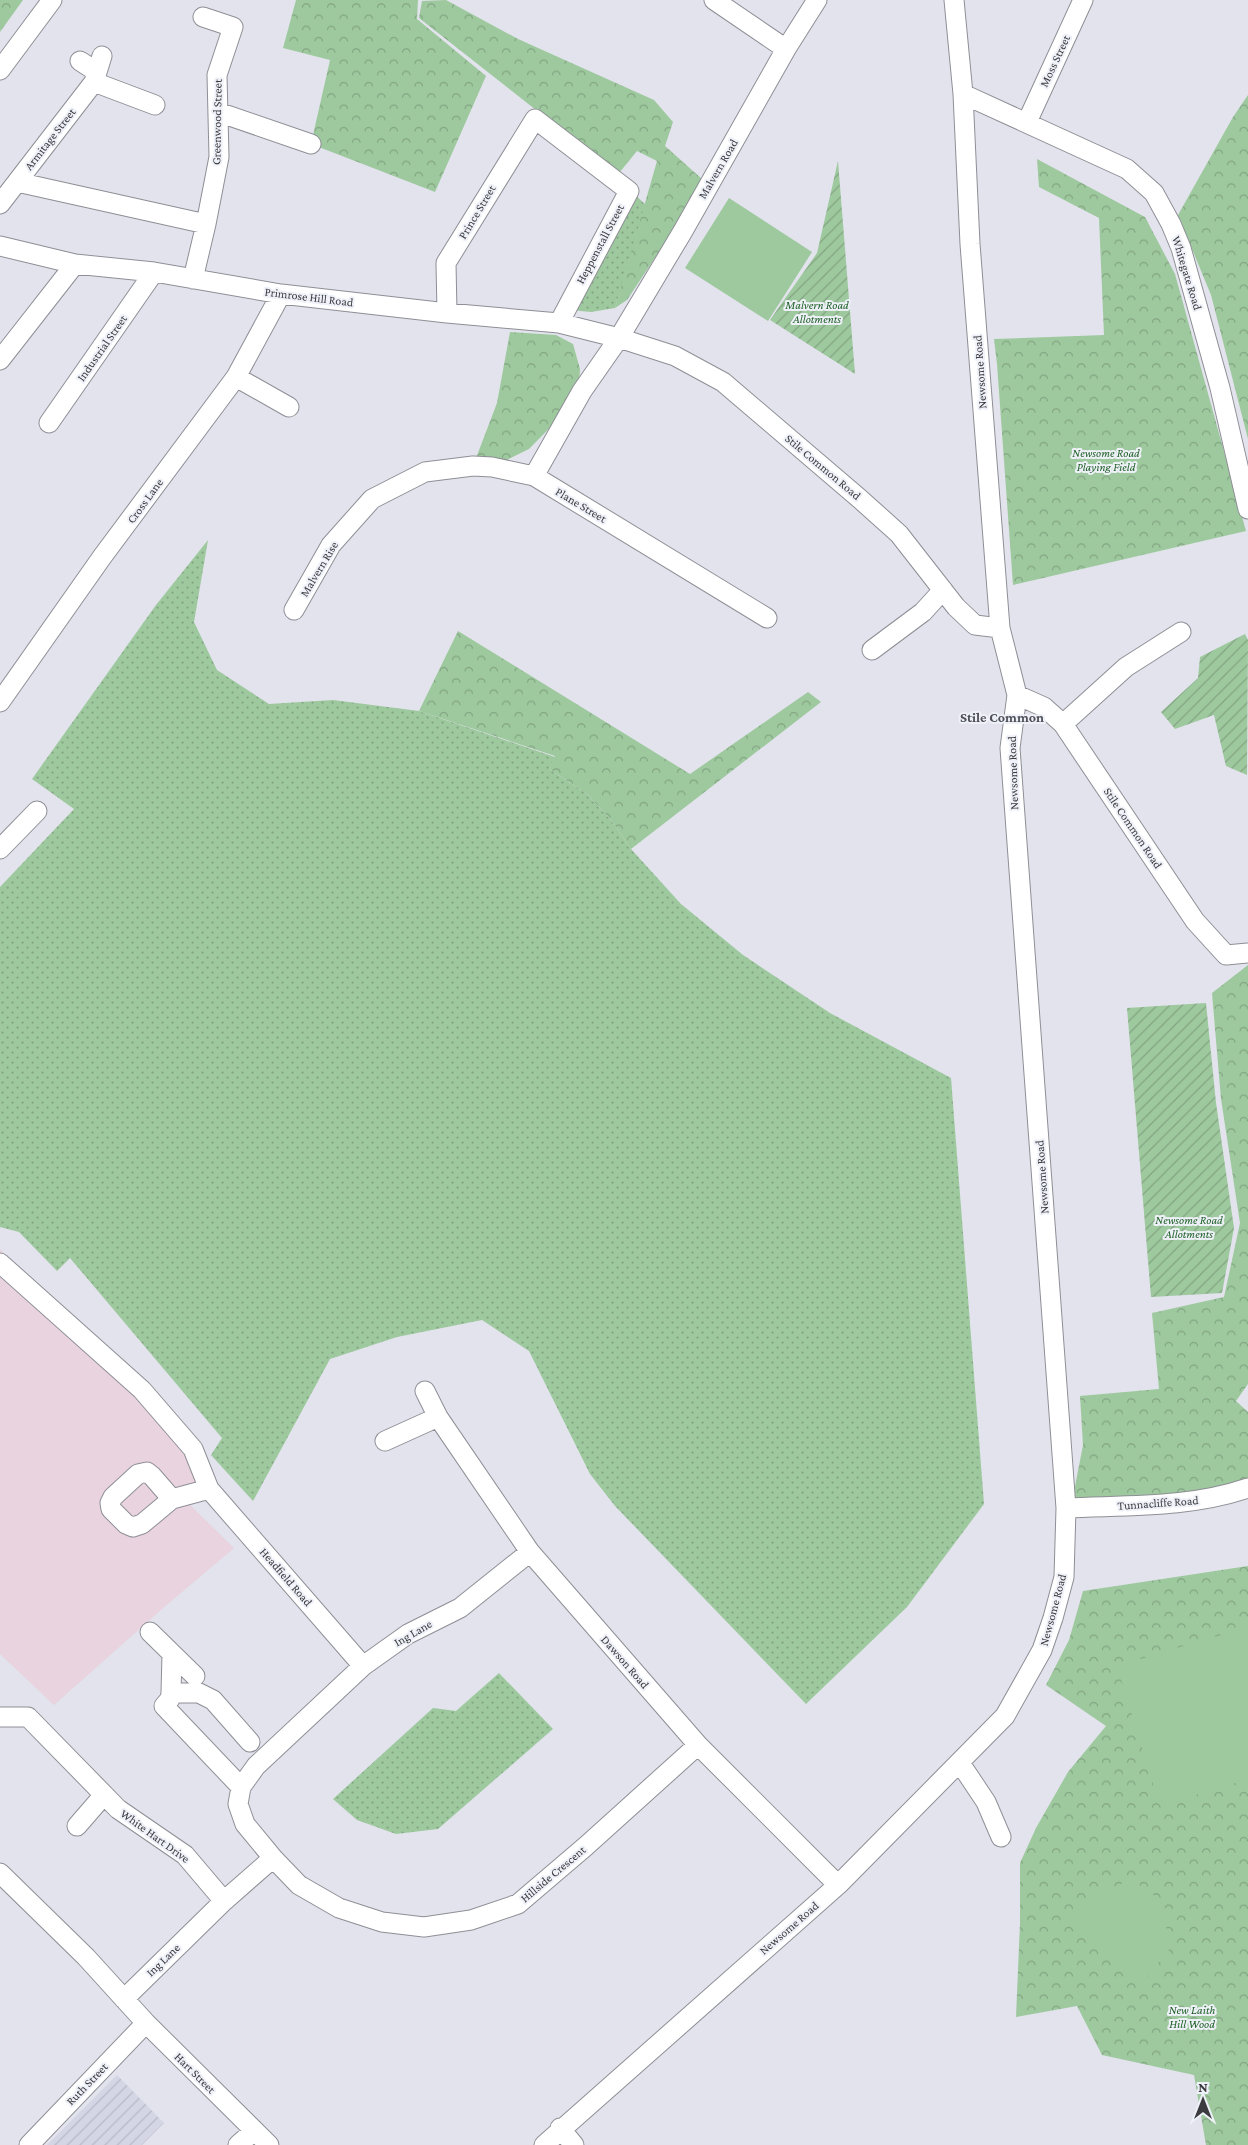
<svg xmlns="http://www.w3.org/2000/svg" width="1248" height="2145" viewBox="0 0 1248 2145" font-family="'Crimson Pro',serif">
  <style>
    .industrial { fill: url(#industrial-furrows) }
    .education { fill: #e9d3df }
    .grass { fill: url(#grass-dots) }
    .forest { fill: url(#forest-crowns) }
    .garden { fill: url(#garden-furrows) }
    .pitch { fill: #9ec99e }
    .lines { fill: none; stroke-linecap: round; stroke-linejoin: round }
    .minor-casing { stroke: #8e8f96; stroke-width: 21 }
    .minor { stroke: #fff; stroke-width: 19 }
    .labels { text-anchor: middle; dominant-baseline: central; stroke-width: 4; stroke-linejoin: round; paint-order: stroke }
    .street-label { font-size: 12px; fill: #3b3b3f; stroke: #eff1f9 }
    .park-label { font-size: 12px; font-style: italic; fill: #1c5e23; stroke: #eff1f9 }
    .neighbourhood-label { font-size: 14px; font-weight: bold; fill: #505158; stroke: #eff1f9 }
  </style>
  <defs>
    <pattern id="industrial-furrows" width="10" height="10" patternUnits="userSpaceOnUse" patternTransform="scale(1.25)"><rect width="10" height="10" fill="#d4d6e6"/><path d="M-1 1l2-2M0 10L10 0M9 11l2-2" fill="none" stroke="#b7b9c6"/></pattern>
    <pattern id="grass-dots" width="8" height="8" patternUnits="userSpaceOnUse" patternTransform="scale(1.25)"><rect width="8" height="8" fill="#9ec99e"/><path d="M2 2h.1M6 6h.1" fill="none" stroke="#82a482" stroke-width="1.8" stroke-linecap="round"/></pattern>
    <pattern id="forest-crowns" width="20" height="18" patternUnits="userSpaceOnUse" patternTransform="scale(1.25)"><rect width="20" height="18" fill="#9ec99e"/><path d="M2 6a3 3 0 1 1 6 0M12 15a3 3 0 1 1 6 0" fill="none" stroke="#82a482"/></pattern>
    <pattern id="garden-furrows" width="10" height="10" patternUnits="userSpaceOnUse" patternTransform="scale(1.25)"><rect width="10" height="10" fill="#9ec99e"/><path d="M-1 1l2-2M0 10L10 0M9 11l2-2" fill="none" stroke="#82a482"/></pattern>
  </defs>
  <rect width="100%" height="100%" fill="#e2e3ec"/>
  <!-- industrial -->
  <path class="industrial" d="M 117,2075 L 164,2123 L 142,2145 L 47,2145 Z"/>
  <!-- education -->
  <path class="education" d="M 0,1249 L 211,1476 L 188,1503 L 234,1548 L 162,1609 L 54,1705 L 0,1654 Z"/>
  <!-- grass -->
  <path class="grass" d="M 633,193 L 646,205 L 615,308 L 591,312 L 570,310 Z
    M 208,540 L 194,622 L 217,670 L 269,704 L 333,700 L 419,711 L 555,757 L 549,769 L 586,793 L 611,820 L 631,849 L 681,904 L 743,955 L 830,1013 L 951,1078 L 984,1504 L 907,1607 L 806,1704 L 615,1506 L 590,1474 L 529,1351 L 482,1320 L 397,1337 L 330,1359 L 253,1501 L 211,1455 L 222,1438 L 70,1258 L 57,1271 L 19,1232 L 0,1227 L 0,887 L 74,809 L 32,779 L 156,605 Z
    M 499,1673 L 553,1729 L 438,1829 L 396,1834 L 357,1820 L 333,1799 L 433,1708 L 456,1711 Z"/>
  <!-- forest -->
  <path class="forest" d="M 0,0 L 23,0 L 0,32 Z
    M 296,0 L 418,0 L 417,19 L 486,76 L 435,192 L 311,144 L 330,60 L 283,48 Z
    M 446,0 L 518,39 L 654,100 L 673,122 L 665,146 L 702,179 L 676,226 L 627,300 L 615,308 L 657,161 L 637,151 L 615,178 L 564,132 L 419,18 L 422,1 Z
    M 1248,95 L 1248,439 L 1211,295 L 1178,215 L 1233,117 Z
    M 1037,159 L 1145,217 L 1175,274 L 1246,531 L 1013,585 L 997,364 L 994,339 L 1104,335 L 1099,218 L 1039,187 Z
    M 510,332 L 556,335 L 573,344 L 580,369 L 578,399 L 529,449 L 492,467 L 473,466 L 497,403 Z
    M 458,631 L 690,774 L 808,692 L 821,702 L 631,849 L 611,820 L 586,793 L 549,769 L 555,756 L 419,711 Z
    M 1248,965 L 1248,1384 L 1236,1401 L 1248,1412 L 1248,1483 L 1225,1490 L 1072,1502 L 1083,1445 L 1080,1396 L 1159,1389 L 1152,1313 L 1224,1297 L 1240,1223 L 1221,1099 L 1212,993 Z
    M 1248,1566 L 1248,2145 L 1206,2145 L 1194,2075 L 1102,2055 L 1077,2006 L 1016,2017 L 1020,1923 L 1020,1863 L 1036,1828 L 1068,1772 L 1106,1726 L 1046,1685 L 1069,1640 L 1083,1591 Z"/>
  <!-- garden -->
  <path class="garden" d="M 838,161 L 855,374 L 770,320 L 817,253 Z
    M 1245,634 L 1248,640 L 1247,775 L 1226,766 L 1214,715 L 1175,729 L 1161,712 L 1198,678 L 1200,657 Z
    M 1206,1003 L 1216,1103 L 1234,1228 L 1222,1293 L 1151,1297 L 1127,1008 Z"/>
  <!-- pitch -->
  <path class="pitch" d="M 729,198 L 812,252 L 768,321 L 685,268 Z
    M 1248,1627 L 1248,1779 L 1160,1806 L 1117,1666 Z
    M 1124,1883 C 1145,1882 1155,1896 1168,1911 L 1161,1923 L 1178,1939 L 1144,1980 L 1072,1922 L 1107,1889 Z"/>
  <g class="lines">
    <defs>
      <path id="minor" d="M 714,0 L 786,49
        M 80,61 L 97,72
        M 0,70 L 52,0
        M 94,82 L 155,105
        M 963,94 L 1127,169 L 1154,193 L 1171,224 L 1181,248 L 1220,388 L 1248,509
        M 218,112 L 311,144
        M 1027,122 L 1083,0
        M 17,182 L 206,224
        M 0,204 L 94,82 L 102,56
        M 0,246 L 75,264 L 154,272 L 281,294 L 447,313 L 559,323 L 619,338 L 675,356 L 723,382 L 860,499 L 899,534 L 956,607 L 975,625 L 1000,628
        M 193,279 L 206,224 L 219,157 L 217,75 L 233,27 L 203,17
        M 447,313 L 446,263 L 535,119 L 629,191 L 559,323
        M 0,360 L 75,264
        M 236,377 L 289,407
        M 49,423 L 154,272
        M 294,610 L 331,545 L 372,499 L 425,472 L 473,466 L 492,467 L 534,476
        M 767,618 L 534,476 L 582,391 L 619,338 L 683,231 L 786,49 L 817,0
        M 872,650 L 923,612 L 943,590
        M 1017,695 L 1044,707 L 1063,724 L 1195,921 L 1226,955 L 1248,953
        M 0,702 L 102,557 L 236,377 L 281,294
        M 1063,724 L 1126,667 L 1181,632
        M 0,849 L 37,811
        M 0,1263 L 142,1390 L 193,1449 L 209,1489 L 363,1666
        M 425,1391 L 438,1417 L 530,1552 L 698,1745 L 838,1885
        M 385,1441 L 438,1417
        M 172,1499 L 152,1476 L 147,1472 L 138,1474 L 113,1497 L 110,1503 L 111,1509 L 126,1524 L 133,1527 L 142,1524 L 172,1499 L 209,1489
        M 1066,1508 C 1127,1505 1190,1508 1248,1488
        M 150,1632 L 195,1676
        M 172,1654 L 171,1693 L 170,1699 L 164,1706 L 241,1787
        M 171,1693 L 199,1693 L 213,1700 L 250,1742
        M 0,1717 L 28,1717 L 118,1809 L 185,1855 L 224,1901
        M 960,1763 L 986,1802 L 1001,1837
        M 77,1826 L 103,1796
        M 273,1858 L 299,1885 L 339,1908 L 382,1922 L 424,1927 L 471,1920 L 518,1904 L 586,1846 L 698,1745
        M 0,1873 L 86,1957 L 146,2023 L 269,2145
        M 124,1999 L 224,1901 L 273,1858 L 245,1824 L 238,1804 L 241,1787 L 256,1766 L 363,1666 L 408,1634 L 460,1608 L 530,1552
        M 560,2128 L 574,2145
        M 29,2145 L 146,2023
        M 238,2145 L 254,2131
        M 544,2145 L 838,1885 L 1005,1716 L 1042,1650 L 1053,1618 L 1064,1577 L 1066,1508 L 1010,748 L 1017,695 L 1000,628 L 970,244 L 963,94 L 954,0"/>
    </defs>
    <!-- minor casing -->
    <use href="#minor" class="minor-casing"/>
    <!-- minor -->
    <use href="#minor" class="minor"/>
  </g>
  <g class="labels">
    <!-- street labels -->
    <g class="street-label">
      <text transform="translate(1055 61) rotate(-65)">Moss Street</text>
      <text transform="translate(217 122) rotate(-89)">Greenwood Street</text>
      <text transform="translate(50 139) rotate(-52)">Armitage Street</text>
      <text transform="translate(718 169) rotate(-60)">Malvern Road</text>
      <text transform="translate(477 212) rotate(-59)">Prince Street</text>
      <text transform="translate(600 244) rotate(-62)">Heppenstall Street</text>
      <text transform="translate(1187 273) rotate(73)">Whitegate Road</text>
      <text transform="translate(309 297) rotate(7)">Primrose Hill Road</text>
      <text transform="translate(102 348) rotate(-55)">Industrial Street</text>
      <text transform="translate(980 372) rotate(-94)">Newsome Road</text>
      <text transform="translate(823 467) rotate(40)">Stile Common Road</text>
      <text transform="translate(145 501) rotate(-54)">Cross Lane</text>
      <text transform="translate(581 505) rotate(31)">Plane Street</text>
      <text transform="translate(319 569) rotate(-59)">Malvern Rise</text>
      <text transform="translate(1013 773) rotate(-92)">Newsome Road</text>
      <text transform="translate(1133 828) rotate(56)">Stile Common Road</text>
      <text transform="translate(1042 1177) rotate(-94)">Newsome Road</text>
      <text transform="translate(1158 1503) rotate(-4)">Tunnacliffe Road</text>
      <text transform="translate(286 1577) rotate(49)">Headfield Road</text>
      <text transform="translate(1053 1610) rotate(-75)">Newsome Road</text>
      <text transform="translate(413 1633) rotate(-30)">Ing Lane</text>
      <text transform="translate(625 1662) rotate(49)">Dawson Road</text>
      <text transform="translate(155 1836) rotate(36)">White Hart Drive</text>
      <text transform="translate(553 1874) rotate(-40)">Hillside Crescent</text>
      <text transform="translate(789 1928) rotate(-41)">Newsome Road</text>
      <text transform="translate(163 1960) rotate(-44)">Ing Lane</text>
      <text transform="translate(195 2073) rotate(45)">Hart Street</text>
      <text transform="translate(87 2084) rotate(-46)">Ruth Street</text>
    </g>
    <!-- park labels -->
    <g class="park-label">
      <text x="817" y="305">Malvern Road<tspan x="817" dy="14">Allotments</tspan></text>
      <text x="1106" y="453">Newsome Road<tspan x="1106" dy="14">Playing Field</tspan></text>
      <text x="1189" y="1220">Newsome Road<tspan x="1189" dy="14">Allotments</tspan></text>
      <text x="1192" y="2010">New Laith<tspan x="1192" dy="14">Hill Wood</tspan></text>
    </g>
    <!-- neighbourhood labels -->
    <g class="neighbourhood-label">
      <text x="1002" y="717">Stile Common</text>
    </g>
  </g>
  <!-- north arrow -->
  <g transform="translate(1203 2100)" stroke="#eff1f9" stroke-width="4" paint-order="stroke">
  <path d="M0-4L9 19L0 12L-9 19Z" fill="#3b3b3f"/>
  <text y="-8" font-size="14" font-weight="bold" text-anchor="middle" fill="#3b3b3f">N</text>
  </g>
</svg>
